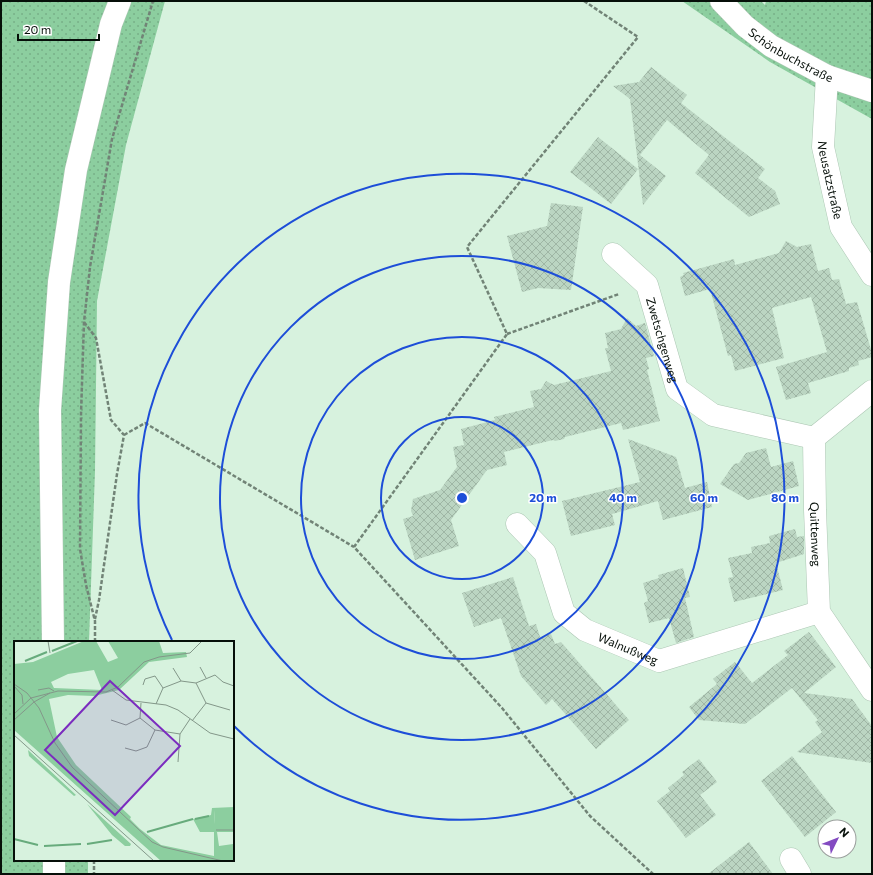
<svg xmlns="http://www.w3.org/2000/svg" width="873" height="875" viewBox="0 0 873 875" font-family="Commissioner,sans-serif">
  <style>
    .grass { fill: url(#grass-dots) }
    .building { fill: url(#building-cross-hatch) }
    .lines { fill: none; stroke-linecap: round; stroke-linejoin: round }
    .minor-casing { stroke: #adc7b4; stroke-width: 23 }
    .tertiary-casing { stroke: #adc7b4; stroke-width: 23 }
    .path { stroke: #718376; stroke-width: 2.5; stroke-dasharray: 4 2; stroke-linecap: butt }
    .minor { stroke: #fff; stroke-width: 22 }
    .tertiary { stroke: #fff; stroke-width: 22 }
    .ring { fill: none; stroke: #1d4ed8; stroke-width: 2 }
    .labels { text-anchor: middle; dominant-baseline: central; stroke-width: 3; stroke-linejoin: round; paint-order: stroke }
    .street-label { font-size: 12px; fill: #060f09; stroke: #fff }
    .inset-river { fill: none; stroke: #67ab7c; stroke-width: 2 }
    .inset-road { fill: none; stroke: #839789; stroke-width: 1 }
    .view { fill: #7b2cbf; fill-opacity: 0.15; stroke: #7b2cbf; stroke-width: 2 }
    .inset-edge { fill: none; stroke: #060f09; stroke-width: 2 }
    .centre { fill: #1d4ed8; stroke: #fff; stroke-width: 2 }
    .ring-label { font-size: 12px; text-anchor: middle; font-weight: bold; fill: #1d4ed8; stroke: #fff; stroke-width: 3; stroke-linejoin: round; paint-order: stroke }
  </style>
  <defs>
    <pattern id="grass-dots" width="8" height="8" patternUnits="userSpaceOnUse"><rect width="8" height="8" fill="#8cce9f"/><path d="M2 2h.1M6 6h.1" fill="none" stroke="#77b088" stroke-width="1.8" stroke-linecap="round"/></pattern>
    <pattern id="building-cross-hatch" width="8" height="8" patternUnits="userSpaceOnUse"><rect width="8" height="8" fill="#bbd5c2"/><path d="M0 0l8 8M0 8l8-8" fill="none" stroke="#9fb6a5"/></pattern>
  </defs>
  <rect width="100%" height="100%" fill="#d7f2de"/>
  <!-- grass -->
  <path class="grass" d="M 1,1 L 165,1 L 126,145 L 97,301 L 95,471 L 89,642 L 15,642 L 15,860 L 88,860 L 88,874 L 1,874 Z
    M 682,1 L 761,1 L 765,5 L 766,1 L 872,1 L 872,119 L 770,62 Z"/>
  <!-- building -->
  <path class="building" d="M 651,67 L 687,95 L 681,103 L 765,169 L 758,178 L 775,191 L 780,204 L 749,217 L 695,173 L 709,155 L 667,120 L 640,155 L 666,176 L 643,205 L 630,99 L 613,86 L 639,82 Z
    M 598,137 L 638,169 L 611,204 L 570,172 Z
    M 551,203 L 583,207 L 571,290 L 538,288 L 522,292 L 507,236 L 547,226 Z
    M 786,241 L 797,247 L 811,244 L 818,271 L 829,268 L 832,280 L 839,279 L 846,304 L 857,302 L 872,353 L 872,357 L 858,361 L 859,365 L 849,368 L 849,371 L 808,383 L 811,393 L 786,400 L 776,367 L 827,352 L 811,297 L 772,308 L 784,358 L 735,371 L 731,355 L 728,356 L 710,289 L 685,296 L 680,277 L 684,275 L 683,273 L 734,259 L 735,265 L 779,253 Z
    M 627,318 L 636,326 L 645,323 L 654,356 L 646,358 L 649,369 L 647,370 L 660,421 L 623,430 L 621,423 L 565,437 L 564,439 L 555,441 L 553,440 L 504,452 L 507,465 L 487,470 L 451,520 L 459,546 L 415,560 L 403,519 L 413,516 L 411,511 L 413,499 L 440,490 L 457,467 L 453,447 L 464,445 L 461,429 L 495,420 L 494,417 L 534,407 L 530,391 L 541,389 L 546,381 L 554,385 L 611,371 L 605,348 L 608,348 L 605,333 L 621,329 Z
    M 628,439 L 676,457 L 685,488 L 707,482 L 712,507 L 663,520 L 658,501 L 612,514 L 615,525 L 571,536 L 562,501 L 640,482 Z
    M 766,448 L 771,467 L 793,461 L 799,486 L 748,500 L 720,484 L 734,464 L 739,463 L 746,453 Z
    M 795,529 L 797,537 L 804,536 L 804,554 L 776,563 L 783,590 L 734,602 L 728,578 L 733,577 L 728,558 L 752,553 L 751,547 L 770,543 L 769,536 Z
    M 683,568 L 690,597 L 685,598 L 694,637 L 676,643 L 669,618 L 649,623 L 644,603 L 648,601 L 643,583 L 659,578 L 658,575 Z
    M 513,577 L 529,626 L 536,624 L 540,637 L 551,634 L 555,644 L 561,642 L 629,720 L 596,749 L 552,699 L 546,705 L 521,676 L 501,618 L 474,627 L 462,593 Z
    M 809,632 L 836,667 L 804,693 L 852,699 L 872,726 L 872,763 L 797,752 L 822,732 L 815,722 L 818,720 L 792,688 L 745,724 L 699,720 L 689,707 L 717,684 L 713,679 L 735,662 L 752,683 L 788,655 L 784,651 Z
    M 792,756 L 836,812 L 805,837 L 761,781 Z
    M 699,759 L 717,782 L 700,795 L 716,815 L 686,838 L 657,801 L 670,791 L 668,788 L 684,775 L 682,772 Z
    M 749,842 L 773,874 L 708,874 Z"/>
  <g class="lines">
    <defs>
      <g id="minor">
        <path id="s1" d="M 827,76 L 823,147 L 841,227 L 872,275"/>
        <path id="s2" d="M 613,254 L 647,285 L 677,389 L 713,415 L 814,438"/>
        <path id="s3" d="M 872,391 L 814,438 L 815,510 L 819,612 L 872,690"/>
        <path id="s4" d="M 517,524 L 545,553 L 564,613 L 585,630 L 659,661 L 819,612"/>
        <path d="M 791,859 L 800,874"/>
      </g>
      <g id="tertiary">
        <path id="s5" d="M 721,1 L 745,26 L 771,46 L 827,76 L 872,91"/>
        <path d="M 53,642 L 50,410 L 59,282 L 76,170 L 111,24 L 120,1"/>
        <path d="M 54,860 L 54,874"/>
      </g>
    </defs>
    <!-- minor casing -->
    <use href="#minor" class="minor-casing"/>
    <!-- tertiary casing -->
    <use href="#tertiary" class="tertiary-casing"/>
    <!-- path -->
    <path class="path" d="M 584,1 L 638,37 L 467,247 L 507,334 L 354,547 L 502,708 L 590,816 L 653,874
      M 84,322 L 96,338 L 111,420 L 124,435 L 117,474 L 99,600 L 95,619
      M 507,334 L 619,294
      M 124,435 L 145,423 L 354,547
      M 95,642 L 95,621 L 86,585 L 80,549 L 81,414 L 84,322 L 90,267 L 112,139 L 153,1
      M 94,860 L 94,874"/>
    <!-- minor -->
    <use href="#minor" class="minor"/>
    <!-- tertiary -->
    <use href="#tertiary" class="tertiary"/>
  </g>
  <!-- distance rings -->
  <g class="ring">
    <circle cx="462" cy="498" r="81"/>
    <circle cx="462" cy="498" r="161"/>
    <circle cx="462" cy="498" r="242"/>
    <path d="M172 640A323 323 0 1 1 234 726"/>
  </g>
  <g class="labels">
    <!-- street labels -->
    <g class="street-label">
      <text stroke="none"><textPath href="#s5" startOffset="89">Schönbuchstraße</textPath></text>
      <text stroke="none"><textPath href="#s1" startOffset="105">Neusatzstraße</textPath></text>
      <text stroke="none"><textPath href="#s2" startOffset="103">Zwetschgenweg</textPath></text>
      <text stroke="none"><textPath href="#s3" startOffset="171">Quittenweg</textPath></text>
      <text stroke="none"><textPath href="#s4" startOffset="177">Walnußweg</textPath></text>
    </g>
  </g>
  <!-- overview -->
  <g transform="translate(14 641)">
    <rect width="220" height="220" fill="#d7f2de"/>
    <path d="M 70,0 L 82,0 L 94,21 L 104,17 L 94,0 L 145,0 L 149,12 L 172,11 L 173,16 L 135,21 L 105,49 L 80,55 L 54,54 L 35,58 L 43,96 L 62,124 L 117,176 L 116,178 L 126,188 L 147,204 L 200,215 L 200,191 L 186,191 L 179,178 L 197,174 L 198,167 L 220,166 L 220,169 L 201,169 L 200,183 L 197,187 L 220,187 L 220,220 L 147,220 L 0,89 L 0,23 L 19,21 ZM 80,29 L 88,49 L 40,47 L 37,41 L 54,33 ZM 203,191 L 219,191 L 219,203 L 205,205 ZM 14,109 L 62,154 L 60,155 L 15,115 ZM 73,163 L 117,203 L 116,205 L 111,205 L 98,194 Z" fill="#8cce9f" fill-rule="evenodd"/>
    <path d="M 201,169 L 220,169 L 220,187 L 197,187 L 197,183 L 200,183 Z" fill="#8cce9f"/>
    <path class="inset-river" d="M 38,10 L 63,0M 11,20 L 33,11M 181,178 L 195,175M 133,191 L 179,178M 0,198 L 24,204M 73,203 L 98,199M 30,205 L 67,203"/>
    <path class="inset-road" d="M 34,0 L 36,12M 186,26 L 192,37M 159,27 L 167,40M 182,42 L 201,34 L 209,41 L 220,45M 0,43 L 13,52 L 25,67 L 41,102 L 58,126 L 138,201 L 149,206 L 209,220M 129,44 L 131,38 L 141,35 L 149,47M 0,45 L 8,54 L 9,63M 24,49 L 35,47 L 40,50M 98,49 L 112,59 L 152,64 L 164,69 L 196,92 L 220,98M 17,57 L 44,50 L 92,51 L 104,46 L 130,21 L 145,16 L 176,12 L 188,0M 20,61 L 36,52M 127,62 L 126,77 L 141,89 L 166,93 L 176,78M 192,62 L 216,69M 142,63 L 149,47 L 167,40 L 182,42 L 192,62 L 178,80M 0,73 L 17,57M 0,79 L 20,61M 97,79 L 112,84 L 126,77M 0,94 L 140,220M 111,107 L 122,110 L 133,106 L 141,89M 164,121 L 166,93M 202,189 L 220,189"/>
    <path class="view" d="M 96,40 L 166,105 L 101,174 L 31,109 Z"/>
    <rect width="220" height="220" class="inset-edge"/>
  </g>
  <circle cx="462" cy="498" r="6" class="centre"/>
  <g class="ring-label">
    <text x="543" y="502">20 m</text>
    <text x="623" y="502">40 m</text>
    <text x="704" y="502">60 m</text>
    <text x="785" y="502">80 m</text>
  </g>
  <!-- border -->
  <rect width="873" height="875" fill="none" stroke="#060f09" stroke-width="4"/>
  <!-- north arrow -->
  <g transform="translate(837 839) rotate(47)"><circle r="19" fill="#ffffff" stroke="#9b9f9d"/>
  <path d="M0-3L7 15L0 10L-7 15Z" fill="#834ac1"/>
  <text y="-6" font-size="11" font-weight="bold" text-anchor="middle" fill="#060f09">N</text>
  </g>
  <!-- scale -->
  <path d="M18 34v6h81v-6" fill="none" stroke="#060f09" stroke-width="2"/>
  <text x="24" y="34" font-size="12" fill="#060f09" stroke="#ffffff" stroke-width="3" paint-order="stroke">20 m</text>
</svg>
